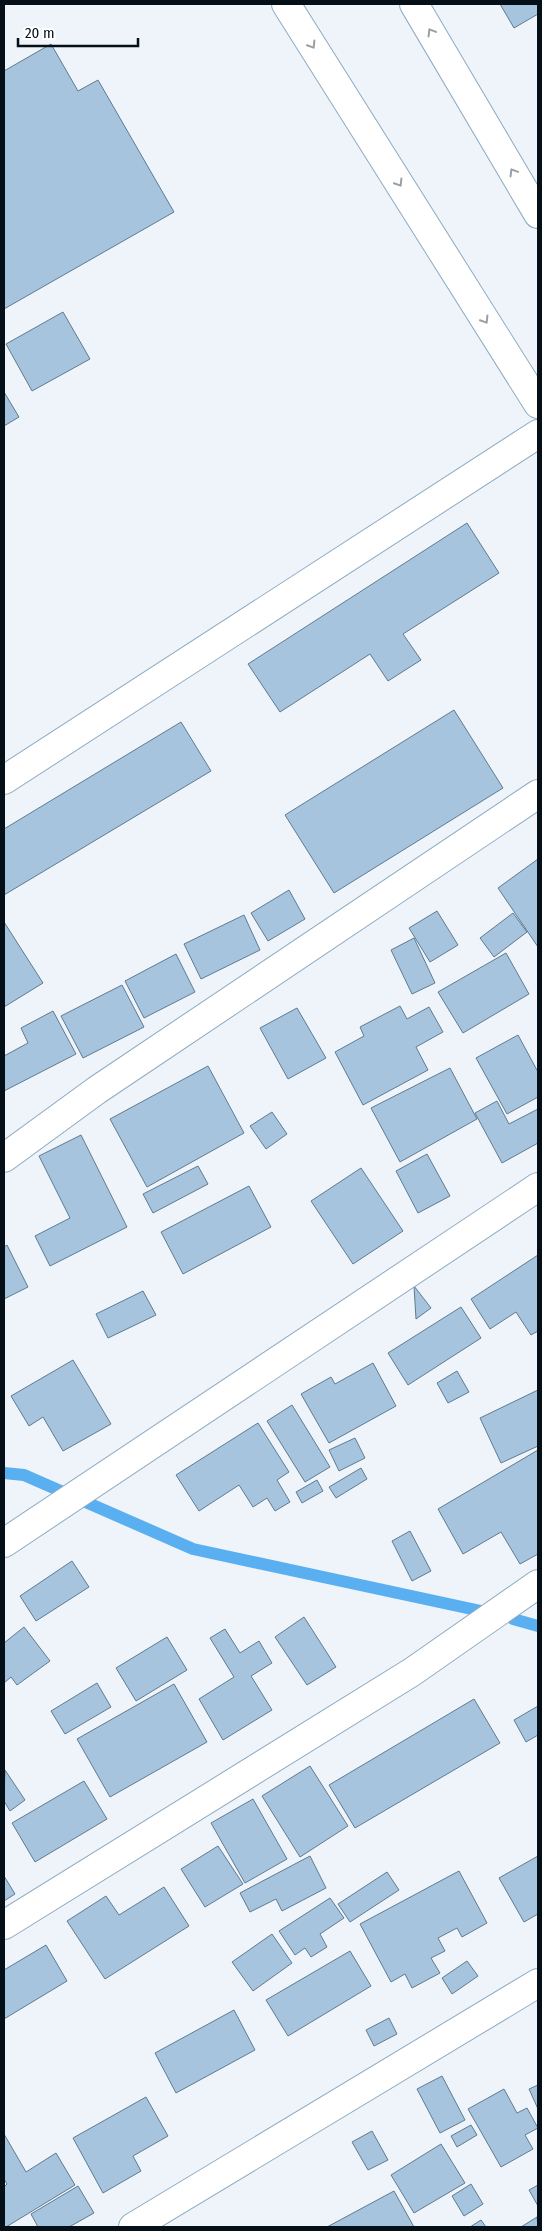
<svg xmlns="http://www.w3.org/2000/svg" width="542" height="2231" viewBox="0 0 542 2231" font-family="'Fira Sans Condensed',sans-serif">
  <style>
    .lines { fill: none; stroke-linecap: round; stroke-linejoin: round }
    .stream { stroke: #59aff0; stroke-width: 12 }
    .building { fill: #a6c4dd; stroke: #5f7b92 }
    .minor-casing { stroke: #8eabc3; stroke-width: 30 }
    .minor { stroke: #fff; stroke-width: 28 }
    .oneway { stroke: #9b9fa3 }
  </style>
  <rect width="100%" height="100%" fill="#eef4f9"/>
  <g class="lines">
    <!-- stream -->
    <path class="stream" d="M 4,1473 L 24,1475 L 193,1549 L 481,1611
      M 513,1619 L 538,1626"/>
  </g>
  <!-- building -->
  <path class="building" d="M 500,4 L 538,4 L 538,14 L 514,28 Z
    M 51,44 L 78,91 L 98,80 L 174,212 L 4,309 L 4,71 Z
    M 63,312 L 90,359 L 32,391 L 6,344 Z
    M 4,392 L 19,417 L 4,426 Z
    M 467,523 L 499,573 L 403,634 L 421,660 L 388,681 L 370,654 L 280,712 L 248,664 Z
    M 454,710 L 503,788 L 334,893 L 285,815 Z
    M 181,722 L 211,771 L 4,895 L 4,829 Z
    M 538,859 L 538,947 L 498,888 Z
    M 289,890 L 305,919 L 268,941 L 251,913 Z
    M 437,911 L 458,945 L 430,962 L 409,928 Z
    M 513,913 L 527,932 L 494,957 L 480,938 Z
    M 244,915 L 260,950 L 201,979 L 184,944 Z
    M 4,922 L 43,983 L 4,1007 Z
    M 414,938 L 435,983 L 412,994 L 391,950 Z
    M 506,953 L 529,994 L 463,1033 L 438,992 Z
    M 176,954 L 195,992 L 144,1018 L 125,981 Z
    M 122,985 L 144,1027 L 83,1058 L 61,1016 Z
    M 400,1006 L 407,1019 L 429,1007 L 443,1032 L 416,1047 L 428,1070 L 363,1105 L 335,1052 L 364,1036 L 360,1027 Z
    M 297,1008 L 326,1058 L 288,1079 L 260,1028 Z
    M 53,1011 L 76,1054 L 4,1091 L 4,1056 L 28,1043 L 21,1028 Z
    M 518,1035 L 538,1072 L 538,1097 L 507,1114 L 476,1058 Z
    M 208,1066 L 244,1133 L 147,1187 L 110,1119 Z
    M 450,1068 L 477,1119 L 400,1162 L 371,1108 Z
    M 497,1101 L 509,1124 L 538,1109 L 538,1143 L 502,1163 L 475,1113 Z
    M 272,1112 L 287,1134 L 266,1149 L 250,1126 Z
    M 81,1135 L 127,1227 L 50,1266 L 35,1236 L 70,1218 L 39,1156 Z
    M 427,1154 L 450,1196 L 418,1213 L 396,1171 Z
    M 198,1166 L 208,1184 L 153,1213 L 143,1194 Z
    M 361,1168 L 403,1231 L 353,1264 L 311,1201 Z
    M 249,1186 L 271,1227 L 183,1274 L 161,1232 Z
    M 7,1245 L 28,1287 L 4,1299 L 4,1247 Z
    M 538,1255 L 538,1331 L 531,1335 L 516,1312 L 490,1329 L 471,1299 Z
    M 414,1286 L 431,1308 L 416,1319 Z
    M 143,1291 L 156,1315 L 108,1338 L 96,1314 Z
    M 461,1307 L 481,1338 L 408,1385 L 388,1353 Z
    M 73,1360 L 111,1424 L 63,1451 L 43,1417 L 29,1426 L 11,1396 Z
    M 373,1363 L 396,1406 L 329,1443 L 301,1394 L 331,1377 L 335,1384 Z
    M 457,1371 L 469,1392 L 448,1403 L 437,1383 Z
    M 538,1390 L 538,1446 L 501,1463 L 480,1418 Z
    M 292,1405 L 330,1467 L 305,1482 L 267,1421 Z
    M 258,1423 L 289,1472 L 277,1480 L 290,1502 L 275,1511 L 267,1498 L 253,1507 L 239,1485 L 199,1511 L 176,1475 Z
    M 355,1438 L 365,1458 L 339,1471 L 329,1450 Z
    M 538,1450 L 538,1554 L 520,1564 L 501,1532 L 463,1554 L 438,1509 Z
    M 361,1468 L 367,1479 L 336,1498 L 329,1487 Z
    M 317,1480 L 323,1491 L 302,1503 L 296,1492 Z
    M 410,1531 L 431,1571 L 412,1581 L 392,1541 Z
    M 72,1561 L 89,1587 L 36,1621 L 20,1596 Z
    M 304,1617 L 336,1667 L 307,1685 L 275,1637 Z
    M 24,1627 L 50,1661 L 17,1685 L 11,1677 L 4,1683 L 4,1643 Z
    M 225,1629 L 240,1653 L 259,1641 L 272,1663 L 251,1676 L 272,1710 L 223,1740 L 199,1699 L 234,1677 L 210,1638 Z
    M 167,1637 L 187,1670 L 136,1701 L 116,1668 Z
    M 97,1683 L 111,1707 L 65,1734 L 51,1711 Z
    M 174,1684 L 207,1742 L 110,1797 L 77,1739 Z
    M 474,1699 L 500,1743 L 355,1828 L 329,1785 Z
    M 538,1706 L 538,1735 L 526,1742 L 514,1720 Z
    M 310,1766 L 348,1826 L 300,1857 L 262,1796 Z
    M 5,1770 L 25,1800 L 10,1811 L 4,1801 Z
    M 84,1781 L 107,1819 L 35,1862 L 12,1823 Z
    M 253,1799 L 287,1859 L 245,1883 L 211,1823 Z
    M 218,1846 L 243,1884 L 205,1907 L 181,1869 Z
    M 310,1856 L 326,1888 L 282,1911 L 276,1899 L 250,1912 L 240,1893 Z
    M 538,1856 L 538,1914 L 524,1922 L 499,1878 Z
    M 459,1871 L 487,1923 L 462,1937 L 457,1928 L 438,1938 L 445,1951 L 431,1958 L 440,1973 L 412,1988 L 405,1974 L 391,1982 L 360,1924 Z
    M 387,1872 L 399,1890 L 350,1922 L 338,1904 Z
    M 4,1876 L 15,1894 L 4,1901 Z
    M 164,1887 L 189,1926 L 105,1979 L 67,1921 L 106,1896 L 119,1915 Z
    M 330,1898 L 344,1918 L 320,1934 L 327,1947 L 311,1957 L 305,1948 L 295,1955 L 279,1931 Z
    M 272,1934 L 292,1963 L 253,1991 L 232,1962 Z
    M 46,1945 L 67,1981 L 4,2019 L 4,1970 Z
    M 350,1951 L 371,1986 L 288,2036 L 266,2000 Z
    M 467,1961 L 478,1976 L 452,1994 L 442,1978 Z
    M 234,2010 L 255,2050 L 176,2093 L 155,2053 Z
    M 389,2018 L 397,2034 L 374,2046 L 366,2030 Z
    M 442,2076 L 465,2120 L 440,2133 L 417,2089 Z
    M 538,2085 L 538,2109 L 529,2089 Z
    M 504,2089 L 517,2113 L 527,2108 L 538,2128 L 525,2135 L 533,2149 L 501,2167 L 468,2109 Z
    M 146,2097 L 168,2136 L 133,2156 L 141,2171 L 103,2193 L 73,2138 Z
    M 471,2125 L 477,2135 L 457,2147 L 451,2136 Z
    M 372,2131 L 388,2160 L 368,2170 L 352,2142 Z
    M 4,2134 L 26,2172 L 56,2153 L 75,2185 L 6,2227 L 4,2227 L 4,2187 L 7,2184 L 4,2179 Z
    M 441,2144 L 465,2183 L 414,2213 L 391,2175 Z
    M 471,2184 L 483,2204 L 464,2216 L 452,2196 Z
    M 538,2185 L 538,2206 L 529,2190 Z
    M 78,2186 L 94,2213 L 69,2227 L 38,2227 L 31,2214 Z
    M 394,2191 L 414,2227 L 327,2227 Z
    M 537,2217 L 538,2227 L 521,2227 Z
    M 481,2220 L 486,2227 L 470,2227 Z"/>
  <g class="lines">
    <defs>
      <path id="minor" d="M 286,4 L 538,404
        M 414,4 L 538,214
        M 4,780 L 538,434
        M 4,1158 L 97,1090 L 538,794
        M 4,1543 L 538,1187
        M 4,1925 L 412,1672 L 538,1584
        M 133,2227 L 538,1983"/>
    </defs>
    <!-- minor casing -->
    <use href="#minor" class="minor-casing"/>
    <!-- minor -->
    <use href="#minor" class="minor"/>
  </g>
  <!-- one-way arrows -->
  <defs><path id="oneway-chevron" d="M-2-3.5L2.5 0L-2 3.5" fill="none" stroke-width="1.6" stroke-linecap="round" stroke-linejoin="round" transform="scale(1.25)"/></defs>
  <g class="oneway">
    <use href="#oneway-chevron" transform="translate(431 32) rotate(-121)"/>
    <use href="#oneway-chevron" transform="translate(312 45) rotate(58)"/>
    <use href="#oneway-chevron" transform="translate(513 172) rotate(-121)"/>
    <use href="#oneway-chevron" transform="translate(399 183) rotate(58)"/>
    <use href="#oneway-chevron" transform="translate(485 320) rotate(58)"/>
  </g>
  <!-- border -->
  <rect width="542" height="2231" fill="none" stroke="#050f18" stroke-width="10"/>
  <!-- scale -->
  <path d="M18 38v8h120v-8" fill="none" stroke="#050f18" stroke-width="2.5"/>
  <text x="25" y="38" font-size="15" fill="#050f18" stroke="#ffffff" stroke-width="4" paint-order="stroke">20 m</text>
</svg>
